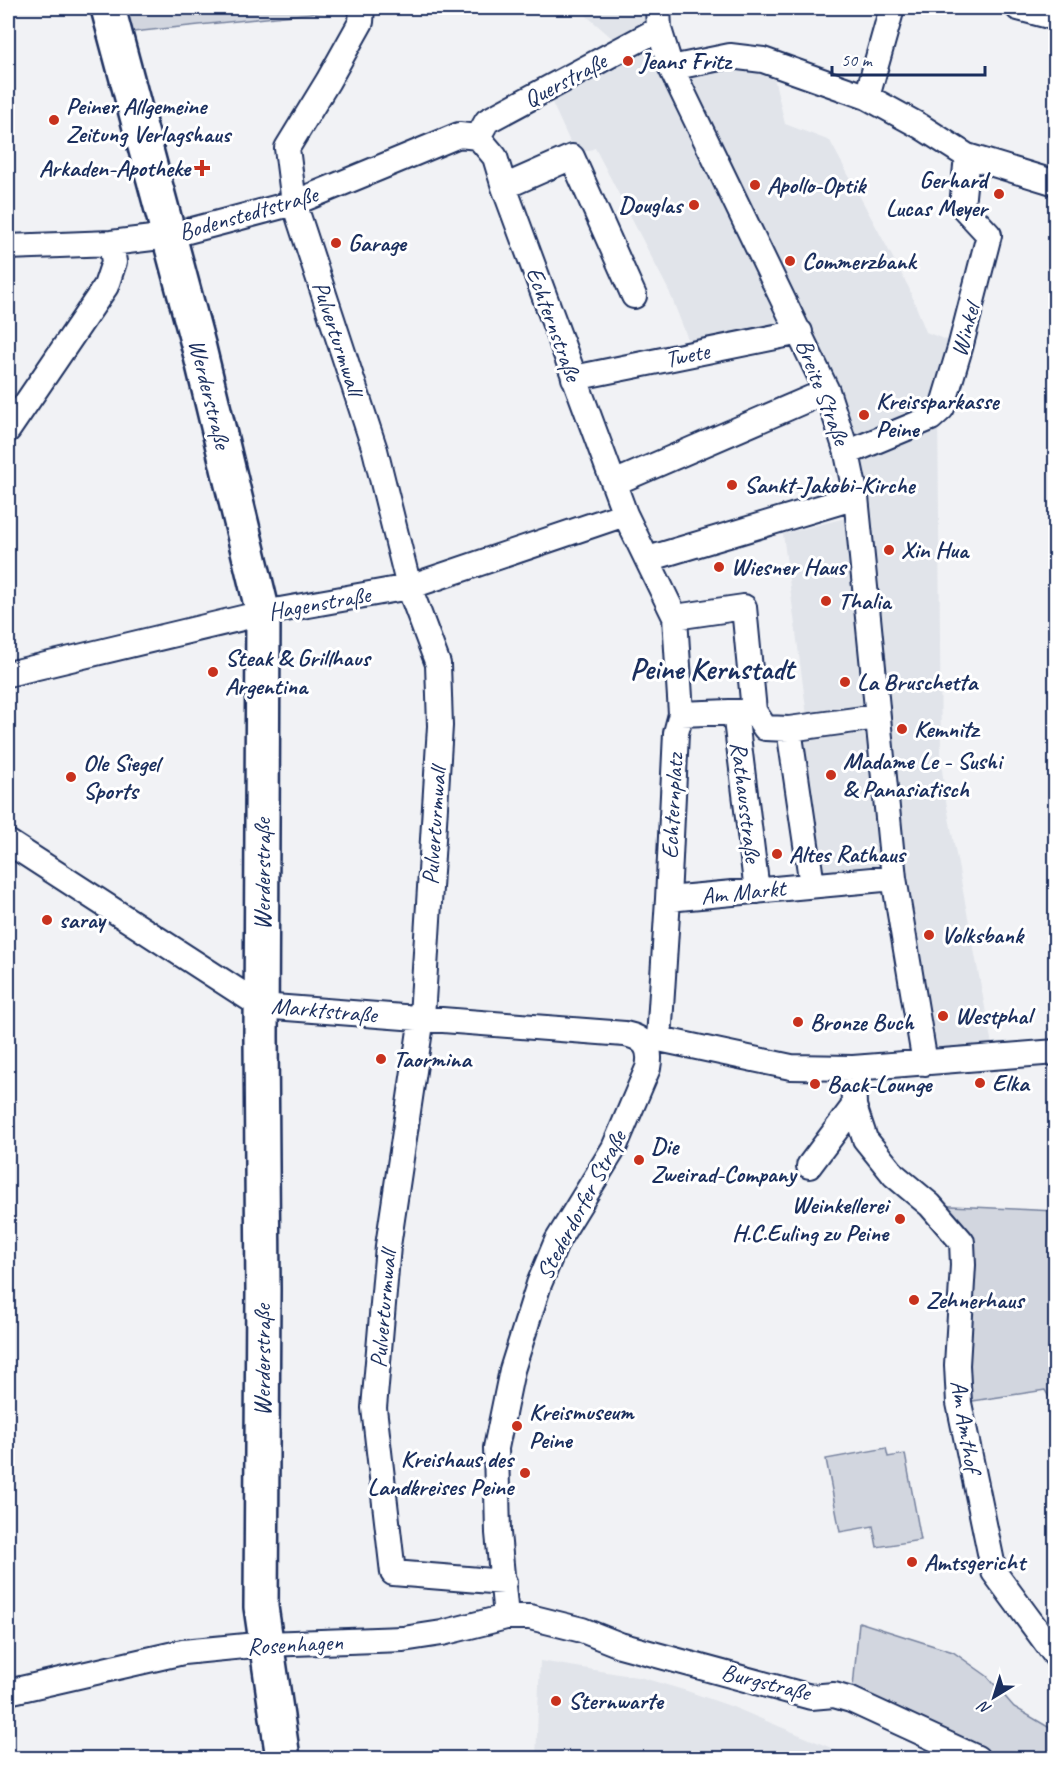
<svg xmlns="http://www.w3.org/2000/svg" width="1063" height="1766" viewBox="0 0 1063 1766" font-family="Caveat,sans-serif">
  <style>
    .built { fill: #e1e4ea }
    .green { fill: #d2d6df; stroke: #76829e; stroke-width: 1.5 }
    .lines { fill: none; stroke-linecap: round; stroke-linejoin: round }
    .street-casing { stroke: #1b2f5e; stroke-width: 28 }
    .secondary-casing { stroke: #1b2f5e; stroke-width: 38 }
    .street { stroke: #fff; stroke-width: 24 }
    .secondary { stroke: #fff; stroke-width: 33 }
    .poi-dot { fill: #c8321e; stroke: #fff; stroke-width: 2 }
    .labels { text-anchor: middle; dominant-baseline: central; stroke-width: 6; stroke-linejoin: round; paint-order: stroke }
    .poi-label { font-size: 24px; font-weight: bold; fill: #1b2f5e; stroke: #fff; text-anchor: start }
    .street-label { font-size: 24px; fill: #1b2f5e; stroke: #fff }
    .district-label { font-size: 30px; font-weight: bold; fill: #1b2f5e; stroke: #fff }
  </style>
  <rect width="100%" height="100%" fill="#f1f2f5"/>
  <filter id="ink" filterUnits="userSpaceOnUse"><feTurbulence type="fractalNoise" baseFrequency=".0167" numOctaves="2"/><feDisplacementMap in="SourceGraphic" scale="12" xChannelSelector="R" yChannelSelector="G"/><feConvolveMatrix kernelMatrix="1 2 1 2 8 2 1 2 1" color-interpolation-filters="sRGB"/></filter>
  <g filter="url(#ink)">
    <!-- built -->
    <path class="built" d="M 581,8 L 650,8 L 669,75 L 728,61 L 772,69 L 785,124 L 830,141 L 909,288 L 926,332 L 951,342 L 938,401 L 941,760 L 945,796 L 993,1050 L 927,1055 L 896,874 L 807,881 L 785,734 L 809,731 L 783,534 L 861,514 L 806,323 L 691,347 L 669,291 L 595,148 L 576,155 L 548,94 L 628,52 L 581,11 Z
      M 540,1661 L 643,1678 L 687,1691 L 733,1707 L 855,1758 L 536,1758 Z"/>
    <!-- green -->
    <path class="green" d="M 125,8 L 339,8 L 341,10 L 133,32 Z
      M 930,1205 L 1055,1211 L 1055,1407 L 1045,1390 L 959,1403 L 963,1265 Z
      M 886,1448 L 888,1457 L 905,1454 L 921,1540 L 877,1547 L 873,1526 L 840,1532 L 826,1459 Z
      M 859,1622 L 953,1652 L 987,1676 L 1014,1707 L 1055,1731 L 1055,1753 L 1048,1758 L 1002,1758 L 853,1688 Z"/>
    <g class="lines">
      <defs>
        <path id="street" d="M 362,8 L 361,22 L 328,81 L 287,148 L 294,203 L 375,450 L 409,587 L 438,664 L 440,726 L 422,1017 L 388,1246 L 374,1408 L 393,1573 L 504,1582
          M 658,8 L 659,29 L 671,68 L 827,391 L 847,453 L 856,497 L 894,878
          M 1018,8 L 1056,18
          M 671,68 L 730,56 L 763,60 L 867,97 L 920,126 L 967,156 L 1056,183
          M 867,97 L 892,8
          M 478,137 L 495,157 L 504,187 L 625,514 L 675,617 L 681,714 L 754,711 L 744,607 L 675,617
          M 478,137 L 487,121 L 659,29
          M 504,187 L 572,157 L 634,296
          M 8,247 L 111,243 L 169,236 L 294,203 L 459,135 L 478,137
          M 574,378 L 800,332
          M 8,430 L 106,286 L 114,262 L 111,243
          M 847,453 L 931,418 L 942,408 L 960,348 L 989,235 L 962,206 L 967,156
          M 614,483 L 827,391
          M 648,559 L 856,497
          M 8,674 L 263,613 L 409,587 L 625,514
          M 754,711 L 765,728 L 789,729 L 877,717
          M 735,712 L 757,891
          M 789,729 L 812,885
          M 8,842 L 261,1006 L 625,1034 C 645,1038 652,1048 648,1068 L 614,1148 L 557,1241 L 539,1284 L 512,1370 L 496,1448 L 498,1533 L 506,1617
          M 668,899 L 676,733 L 681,714
          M 925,1063 L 894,878 L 668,899 L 659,1039 L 791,1067 L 853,1068 L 1056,1052
          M 854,1106 L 865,1139 L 894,1175 L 930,1205 L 962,1242 L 963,1265 L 957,1365 L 959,1403 L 994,1572 L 1056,1656
          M 809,1166 L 854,1106 L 853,1068
          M 8,1692 L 183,1652 L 266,1644 L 403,1639 L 442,1633 L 506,1617 L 530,1617 L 582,1630 L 620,1645 L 811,1697 L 834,1695 L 851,1700 L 977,1758"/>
        <path id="secondary" d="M 108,8 L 199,348 L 263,613 L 261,1037 L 263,1291 L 261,1607 L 283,1758"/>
      </defs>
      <!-- street casing -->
      <use href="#street" class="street-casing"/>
      <!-- secondary casing -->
      <use href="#secondary" class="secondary-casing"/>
      <!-- street -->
      <use href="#street" class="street"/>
      <!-- secondary -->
      <use href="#secondary" class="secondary"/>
    </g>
  </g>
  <!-- markers -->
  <g class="poi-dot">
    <circle cx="628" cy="61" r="6"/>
    <circle cx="54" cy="120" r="6"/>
    <path d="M199 159h6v6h6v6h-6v6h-6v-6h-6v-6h6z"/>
    <circle cx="755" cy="185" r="6"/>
    <circle cx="999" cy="194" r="6"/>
    <circle cx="694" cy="205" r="6"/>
    <circle cx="336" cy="243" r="6"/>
    <circle cx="790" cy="261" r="6"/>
    <circle cx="864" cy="415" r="6"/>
    <circle cx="732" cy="485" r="6"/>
    <circle cx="889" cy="550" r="6"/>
    <circle cx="719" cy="567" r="6"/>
    <circle cx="826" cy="601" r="6"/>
    <circle cx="213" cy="672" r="6"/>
    <circle cx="845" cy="682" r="6"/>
    <circle cx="902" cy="729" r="6"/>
    <circle cx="831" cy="775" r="6"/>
    <circle cx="71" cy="777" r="6"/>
    <circle cx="777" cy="854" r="6"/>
    <circle cx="47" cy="920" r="6"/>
    <circle cx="929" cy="935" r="6"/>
    <circle cx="943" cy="1016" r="6"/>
    <circle cx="798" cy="1022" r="6"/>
    <circle cx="381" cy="1059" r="6"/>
    <circle cx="980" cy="1083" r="6"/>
    <circle cx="815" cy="1084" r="6"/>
    <circle cx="639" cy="1160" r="6"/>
    <circle cx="900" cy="1219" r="6"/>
    <circle cx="914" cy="1300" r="6"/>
    <circle cx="517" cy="1426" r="6"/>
    <circle cx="525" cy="1473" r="6"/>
    <circle cx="912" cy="1562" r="6"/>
    <circle cx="556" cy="1701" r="6"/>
  </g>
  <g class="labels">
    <!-- poi labels -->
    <g class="poi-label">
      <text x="640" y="61">Jeans Fritz</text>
      <text x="66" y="106">Peiner Allgemeine<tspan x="66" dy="28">Zeitung Verlagshaus</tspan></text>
      <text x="190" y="168" text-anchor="end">Arkaden-Apotheke</text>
      <text x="987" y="180" text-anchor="end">Gerhard<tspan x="987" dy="28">Lucas Meyer</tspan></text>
      <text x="767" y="185">Apollo-Optik</text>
      <text x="682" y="205" text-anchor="end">Douglas</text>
      <text x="348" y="243">Garage</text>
      <text x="802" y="261">Commerzbank</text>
      <text x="876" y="401">Kreissparkasse<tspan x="876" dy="28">Peine</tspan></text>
      <text x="744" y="485">Sankt-Jakobi-Kirche</text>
      <text x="901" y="550">Xin Hua</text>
      <text x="731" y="567">Wiesner Haus</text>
      <text x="838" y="601">Thalia</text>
      <text x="225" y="658">Steak &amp; Grillhaus<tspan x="225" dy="28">Argentina</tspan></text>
      <text x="857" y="682">La Bruschetta</text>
      <text x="914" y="729">Kemnitz</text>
      <text x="843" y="761">Madame Le - Sushi<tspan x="843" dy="28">&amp; Panasiatisch</tspan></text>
      <text x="83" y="763">Ole Siegel<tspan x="83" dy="28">Sports</tspan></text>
      <text x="789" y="854">Altes Rathaus</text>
      <text x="59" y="920">saray</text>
      <text x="941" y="935">Volksbank</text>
      <text x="955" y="1016">Westphal</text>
      <text x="810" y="1022">Bronze Buch</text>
      <text x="393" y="1059">Taormina</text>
      <text x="992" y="1083">Elka</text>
      <text x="827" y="1084">Back-Lounge</text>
      <text x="651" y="1146">Die<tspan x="651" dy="28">Zweirad-Company</tspan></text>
      <text x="888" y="1205" text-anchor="end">Weinkellerei<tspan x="888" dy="28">H.C.Euling zu Peine</tspan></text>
      <text x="926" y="1300">Zehnerhaus</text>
      <text x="529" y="1412">Kreismuseum<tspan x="529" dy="28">Peine</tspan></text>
      <text x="513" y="1459" text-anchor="end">Kreishaus des<tspan x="513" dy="28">Landkreises Peine</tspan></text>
      <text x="924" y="1562">Amtsgericht</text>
      <text x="568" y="1701">Sternwarte</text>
    </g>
    <!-- street labels -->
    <g class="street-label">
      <text transform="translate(565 80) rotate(-28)">Querstraße</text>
      <text transform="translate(248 213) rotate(-16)">Bodenstedtstraße</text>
      <text transform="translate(554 324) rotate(70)">Echternstraße</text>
      <text transform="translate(965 330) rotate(-75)">Winkel</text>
      <text transform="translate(338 338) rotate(72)">Pulverturmwall</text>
      <text transform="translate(687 355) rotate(-12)">Twete</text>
      <text transform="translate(823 392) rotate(69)">Breite Straße</text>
      <text transform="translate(210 394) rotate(76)">Werderstraße</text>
      <text transform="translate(319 603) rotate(-10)">Hagenstraße</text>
      <text transform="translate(746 802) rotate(83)">Rathausstraße</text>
      <text transform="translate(672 806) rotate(-87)">Echternplatz</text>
      <text transform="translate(434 826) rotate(-86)">Pulverturmwall</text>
      <text transform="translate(262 874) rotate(-90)">Werderstraße</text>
      <text transform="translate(743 892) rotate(-6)">Am Markt</text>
      <text transform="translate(324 1010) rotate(5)">Marktstraße</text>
      <text transform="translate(581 1205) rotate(-62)">Stederdorfer Straße</text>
      <text transform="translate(383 1309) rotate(-85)">Pulverturmwall</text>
      <text transform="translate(262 1360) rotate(-90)">Werderstraße</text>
      <text transform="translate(966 1426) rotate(81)">Am Amthof</text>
      <text transform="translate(295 1644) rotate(-3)">Rosenhagen</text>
      <text transform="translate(766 1682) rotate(14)">Burgstraße</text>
    </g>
    <!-- district labels -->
    <g class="district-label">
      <text x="712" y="669">Peine Kernstadt</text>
    </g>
  </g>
  <!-- margin -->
  <rect width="1063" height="1766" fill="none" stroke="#fff" stroke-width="30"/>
  <rect x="15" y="15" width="1033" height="1736" fill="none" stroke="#1b2f5e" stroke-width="2" filter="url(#ink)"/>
  <!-- north arrow -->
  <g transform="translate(994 1697) rotate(218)" stroke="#ffffff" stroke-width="4.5" paint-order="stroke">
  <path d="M0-4.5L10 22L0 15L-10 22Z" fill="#1b2f5e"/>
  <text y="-9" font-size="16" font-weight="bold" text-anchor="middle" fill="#1b2f5e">N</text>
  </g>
  <!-- scale -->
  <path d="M832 66v9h153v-9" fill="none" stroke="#1b2f5e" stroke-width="3"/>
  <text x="841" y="66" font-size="18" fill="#1b2f5e" stroke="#ffffff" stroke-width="4.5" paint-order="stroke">50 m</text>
</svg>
